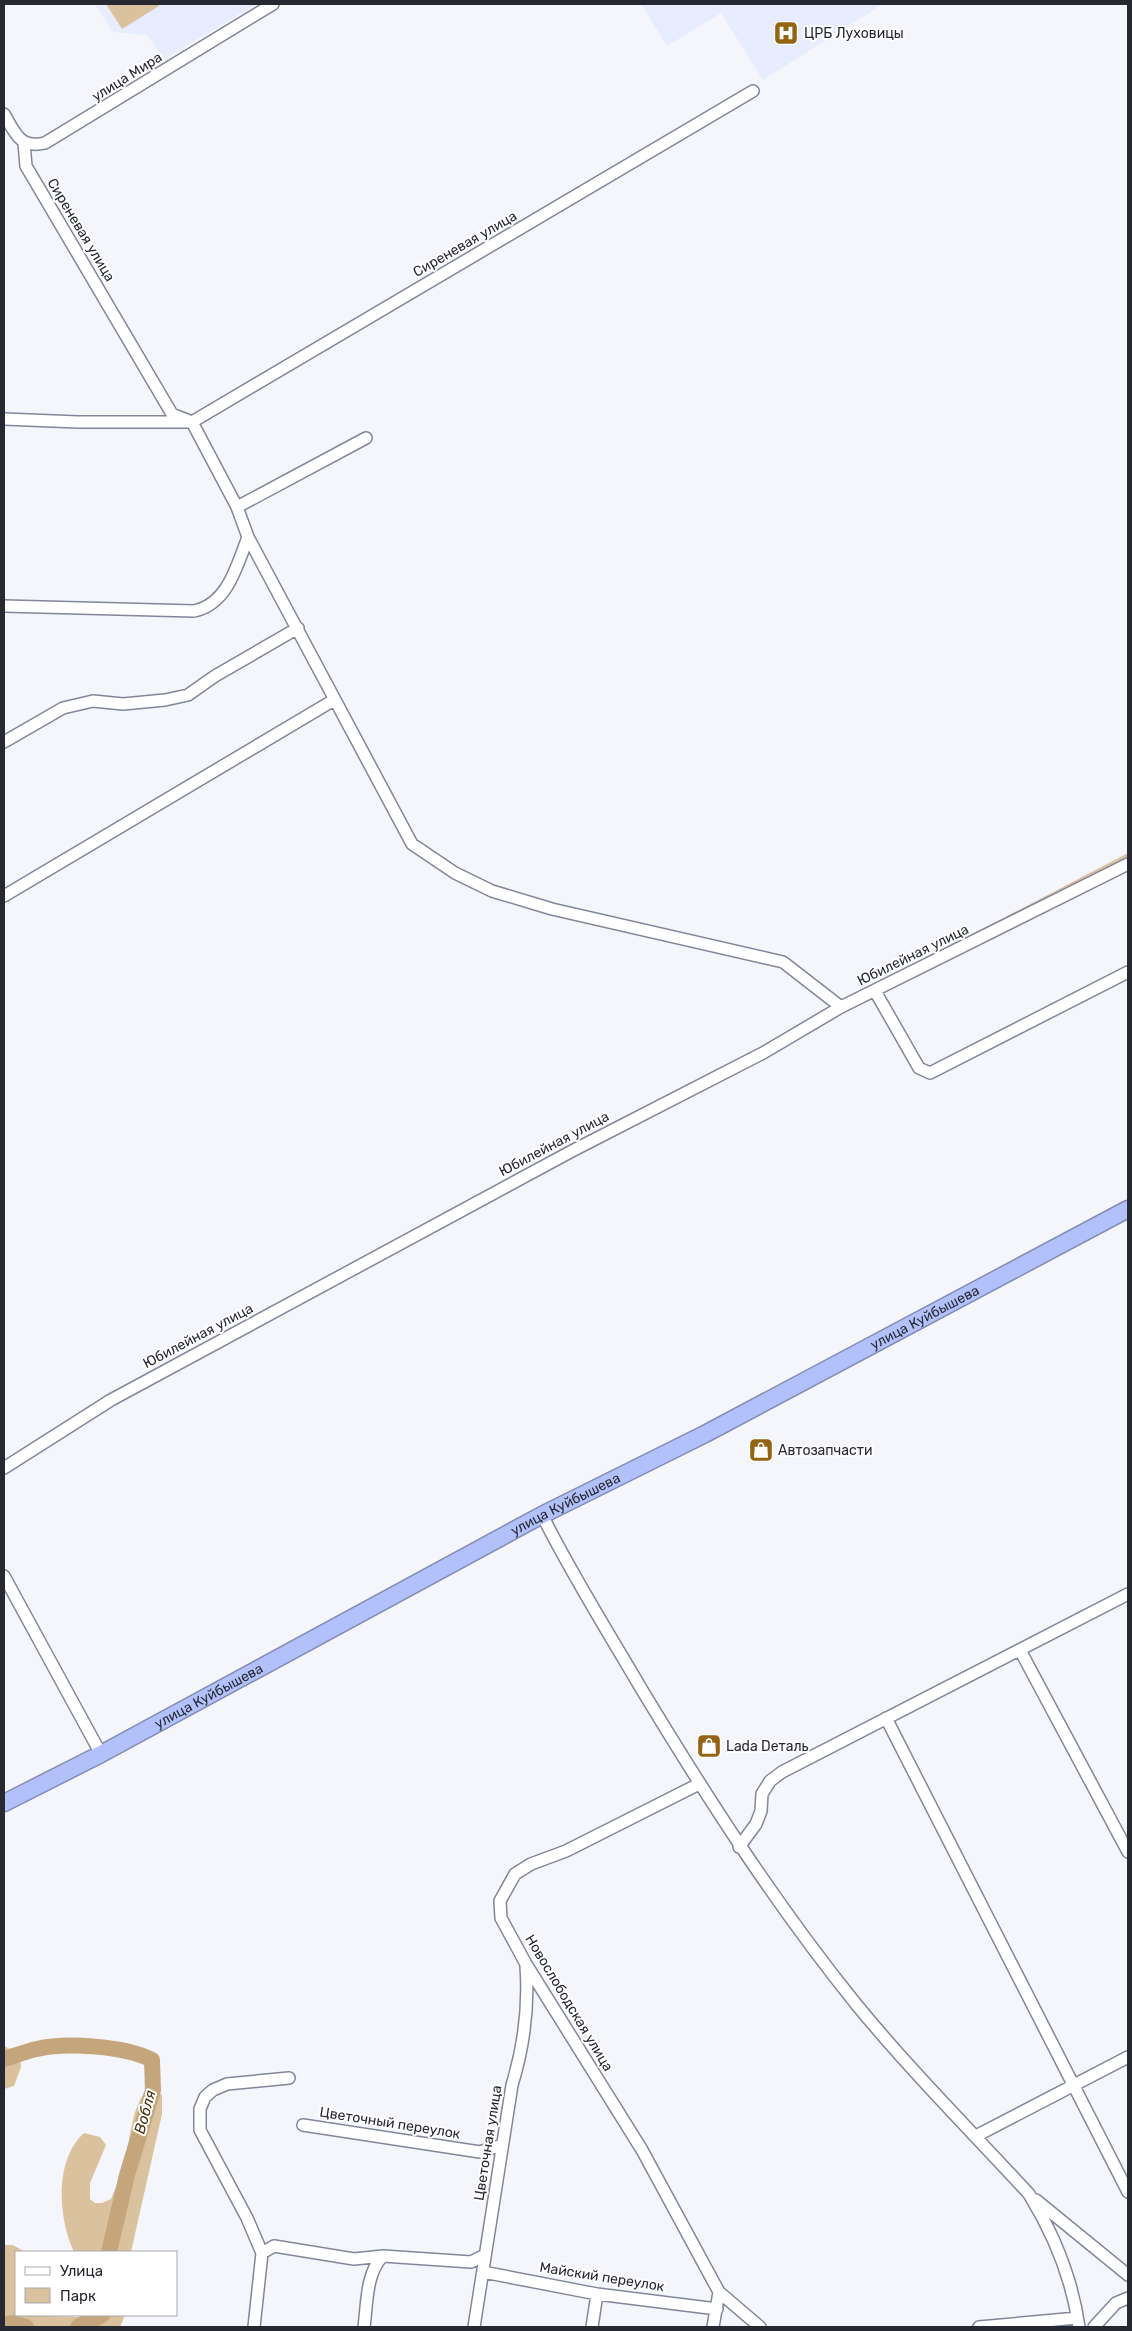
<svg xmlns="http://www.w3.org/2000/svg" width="1132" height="2331" viewBox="0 0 1132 2331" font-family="Rubik,sans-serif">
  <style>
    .built { fill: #e7ecfe }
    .green { fill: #dbc29f }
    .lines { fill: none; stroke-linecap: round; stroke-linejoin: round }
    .river { stroke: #c5a67c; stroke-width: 16 }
    .minor-casing { stroke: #81869b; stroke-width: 14 }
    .highway-casing { stroke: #828cb4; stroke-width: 19 }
    .minor { stroke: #fff; stroke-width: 11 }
    .highway { stroke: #b3c1fa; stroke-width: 16 }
    .labels { text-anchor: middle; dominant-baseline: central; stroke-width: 4; stroke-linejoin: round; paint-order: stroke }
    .poi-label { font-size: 14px; fill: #272932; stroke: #fff; text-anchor: start }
    .street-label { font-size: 14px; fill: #272932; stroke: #fff }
    .water-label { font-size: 15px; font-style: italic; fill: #452f0d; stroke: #fff }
  </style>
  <rect width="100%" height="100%" fill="#f5f6fb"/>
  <!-- built -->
  <path class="built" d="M 95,4 L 257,4 L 164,59 L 147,35 L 113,32 Z
    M 641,4 L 883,4 L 763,80 L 721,13 L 667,46 Z"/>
  <!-- green -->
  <path class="green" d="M 106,4 L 157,4 L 159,6 L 122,29 Z
    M 1128,853 L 1128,864 L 871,987 Z
    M 4,2046 L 20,2054 L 21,2067 L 14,2086 L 4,2089 Z
    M 149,2087 L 162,2095 L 162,2114 L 131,2252 L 74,2252 C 58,2218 54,2160 84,2133 L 100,2137 L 106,2145 L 90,2183 L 90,2199 L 95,2203 L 102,2203 L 111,2199 C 116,2187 122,2174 125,2161 C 131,2136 131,2107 149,2087 Z
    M 4,2245 L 13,2245 L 25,2252 L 16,2252 L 16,2315 L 79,2317 L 81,2315 L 125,2315 L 120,2327 L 4,2327 Z"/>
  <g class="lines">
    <!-- river -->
    <path class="river" d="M 4,2059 C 15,2056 26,2051 37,2049 C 66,2042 126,2046 152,2060 L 153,2090 L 127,2175 L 109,2252
      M 4,2325 L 12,2323 L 26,2327
      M 78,2327 L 102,2315"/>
    <defs>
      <path id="minor" d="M 4,114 C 15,133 20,149 45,143 L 273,4
        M 24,143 L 26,166 L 172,414 L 192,422 L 753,91
        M 4,419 L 78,422 L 192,422 L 237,507 L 248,537 L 412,844 L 455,873 L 492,891 L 552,909 L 783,962 L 841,1007
        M 237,507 L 366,438
        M 4,606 L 194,611 C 228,604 237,565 248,537
        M 4,742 L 63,708 L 93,701 L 123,704 L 165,700 L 188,695 L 215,676 L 298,628
        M 4,896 L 334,700
        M 875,991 L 919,1068 L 930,1073 L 1128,972
        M 4,1468 L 111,1400 L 572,1151 L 763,1053 L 841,1007 L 1128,864
        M 542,1515 C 572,1575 608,1632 642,1690 C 708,1799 776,1905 856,2004 C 910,2070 971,2131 1029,2194 C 1055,2236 1072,2278 1079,2327
        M 4,1576 L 101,1754
        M 1020,1650 L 1128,1852
        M 886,1718 L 1128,2192
        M 699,1784 L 566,1851 L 531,1864 L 515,1874 L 500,1901 L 501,1918 L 526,1964 L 642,2150 L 719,2292 L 713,2327
        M 739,1847 L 756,1824 L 761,1811 L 762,1794 L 770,1781 L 782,1772 L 1128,1594
        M 303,2125 L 480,2152 L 502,2145
        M 976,2136 L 1128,2057
        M 1036,2200 L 1128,2275
        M 262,2253 L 247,2218 L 200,2130 L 200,2109 L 205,2097 L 213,2090 L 227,2084 L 289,2078
        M 262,2253 L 274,2246 L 354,2259 L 383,2256 L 471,2262 L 485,2255
        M 483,2272 L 597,2294 L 717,2309
        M 719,2292 L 760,2327
        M 254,2327 L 262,2253
        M 364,2327 C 367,2305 366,2272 383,2256
        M 474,2327 L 512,2085 C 524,2046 529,2007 526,1966
        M 592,2327 L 597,2294
        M 979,2327 L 1077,2318
        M 1094,2327 L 1116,2303 L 1128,2298"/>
      <g id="highway">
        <path id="s1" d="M 4,1803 L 101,1754 L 542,1515 L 705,1434 L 1128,1209"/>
      </g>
    </defs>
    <!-- minor casing -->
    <use href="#minor" class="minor-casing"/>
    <!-- highway casing -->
    <use href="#highway" class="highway-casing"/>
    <!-- minor -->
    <use href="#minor" class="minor"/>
    <!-- highway -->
    <use href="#highway" class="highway"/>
  </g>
  <!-- icons -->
  <defs>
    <symbol id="hospital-square" viewBox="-11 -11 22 22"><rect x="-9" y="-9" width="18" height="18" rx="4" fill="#936411" stroke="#fff"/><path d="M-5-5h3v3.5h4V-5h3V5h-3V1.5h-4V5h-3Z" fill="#fff"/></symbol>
    <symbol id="shop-square" viewBox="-11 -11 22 22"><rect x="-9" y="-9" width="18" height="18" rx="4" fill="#936411" stroke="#fff"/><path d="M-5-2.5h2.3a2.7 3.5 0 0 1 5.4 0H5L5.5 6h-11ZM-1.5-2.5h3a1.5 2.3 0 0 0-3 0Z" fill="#fff"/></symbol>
  </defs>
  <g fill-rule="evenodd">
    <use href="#hospital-square" x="772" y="19" width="28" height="28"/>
    <use href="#shop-square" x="747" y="1436" width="28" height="28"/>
    <use href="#shop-square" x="695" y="1732" width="28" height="28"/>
  </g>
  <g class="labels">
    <!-- poi labels -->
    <g class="poi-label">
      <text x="804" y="33">ЦРБ Луховицы</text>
      <text x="778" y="1450">Автозапчасти</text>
      <text x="726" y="1746">Lada Dеталь</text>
    </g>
    <!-- street labels -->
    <g class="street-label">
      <text transform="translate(127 77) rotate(-32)">улица Мира</text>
      <text transform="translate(81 230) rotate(59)">Сиреневая улица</text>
      <text transform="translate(465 244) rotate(-30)">Сиреневая улица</text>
      <text transform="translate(913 955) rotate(-26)">Юбилейная улица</text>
      <text transform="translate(554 1144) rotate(-28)">Юбилейная улица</text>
      <text stroke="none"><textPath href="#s1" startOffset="1041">улица Куйбышева</textPath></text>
      <text transform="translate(198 1336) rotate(-28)">Юбилейная улица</text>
      <text stroke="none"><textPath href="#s1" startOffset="636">улица Куйбышева</textPath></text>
      <text stroke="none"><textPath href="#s1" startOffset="231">улица Куйбышева</textPath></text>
      <text transform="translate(569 2003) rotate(59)">Новослободская улица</text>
      <text transform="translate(390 2123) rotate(9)">Цветочный переулок</text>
      <text transform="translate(488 2143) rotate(-81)">Цветочная улица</text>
      <text transform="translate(602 2277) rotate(9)">Майский переулок</text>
    </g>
    <!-- water labels -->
    <g class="water-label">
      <text transform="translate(145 2112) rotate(-75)">Вобля</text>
    </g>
  </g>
  <!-- border -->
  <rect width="1132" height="2331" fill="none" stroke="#272932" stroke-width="10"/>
  <!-- legend -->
  <rect x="15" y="2251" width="162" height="65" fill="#ffffff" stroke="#a9a9ad"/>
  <rect x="25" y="2267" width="25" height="8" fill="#ffffff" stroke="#a9a9ad"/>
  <text x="60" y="2276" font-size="15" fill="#272932">Улица</text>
  <rect x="25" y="2288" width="25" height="15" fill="#dbc29f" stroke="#a9a9ad"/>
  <text x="60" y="2301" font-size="15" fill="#272932">Парк</text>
</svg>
